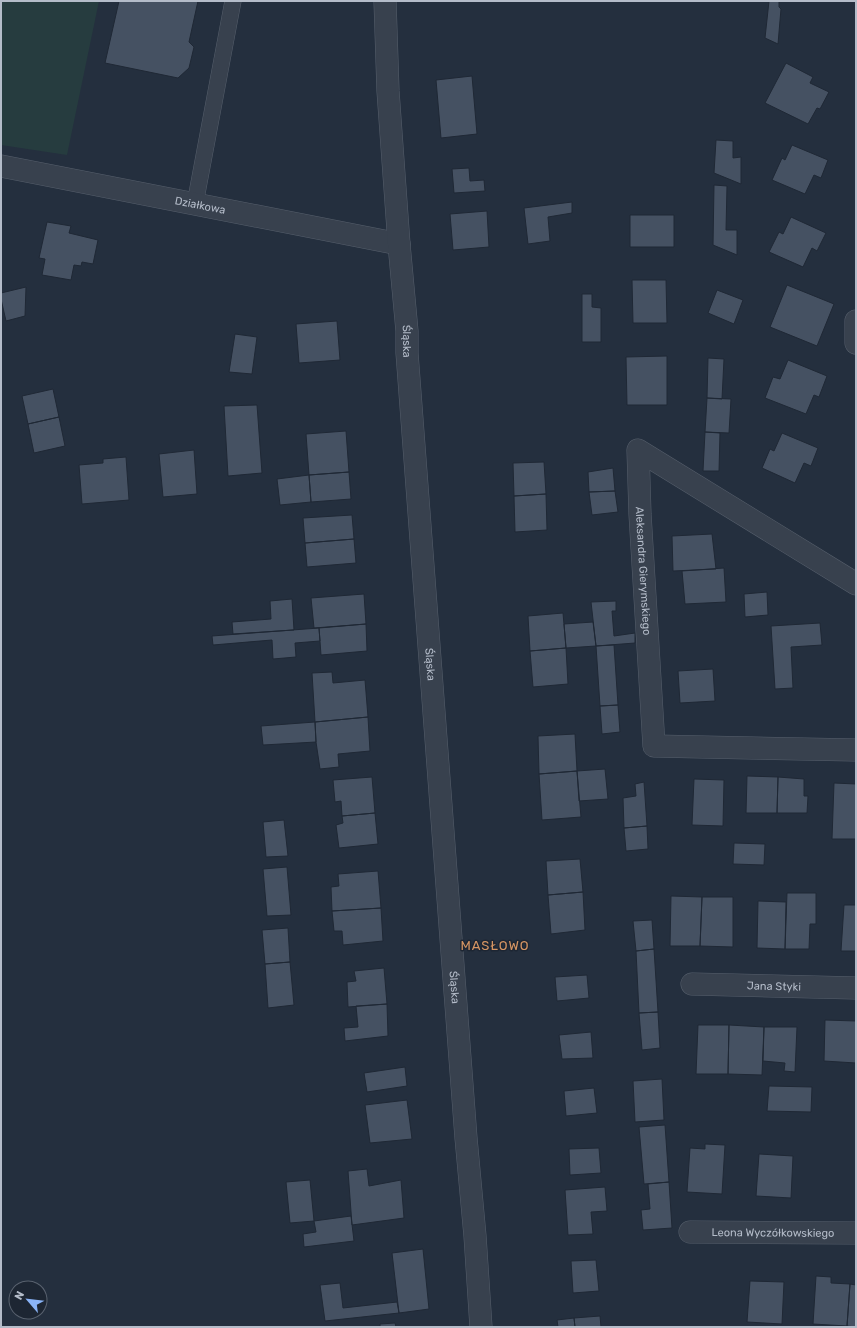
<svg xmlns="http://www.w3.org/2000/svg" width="857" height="1328" viewBox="0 0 857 1328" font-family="Rubik,sans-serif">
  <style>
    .green { fill: #263c3f }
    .building { fill: #455162; stroke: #1f2835 }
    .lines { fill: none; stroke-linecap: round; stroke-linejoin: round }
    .service-casing { stroke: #565f6c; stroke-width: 17 }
    .minor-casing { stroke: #565f6c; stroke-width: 23 }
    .tertiary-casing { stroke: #565f6c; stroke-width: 23 }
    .service { stroke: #38414e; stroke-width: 16 }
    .minor { stroke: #38414e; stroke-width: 22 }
    .tertiary { stroke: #38414e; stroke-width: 22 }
    .labels { text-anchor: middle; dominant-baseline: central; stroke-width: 3; stroke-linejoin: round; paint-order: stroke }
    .street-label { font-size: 11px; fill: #b4bcc9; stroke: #1d2633 }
    .quarter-label { font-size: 13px; letter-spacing: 1px; fill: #d59563; stroke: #1d2633 }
  </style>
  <rect width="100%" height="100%" fill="#242f3e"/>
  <!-- green -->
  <path class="green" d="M 1,1 L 99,1 L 67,155 L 1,145 Z"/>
  <!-- building -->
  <path class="building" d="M 119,1 L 198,1 L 189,42 L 194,47 L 189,68 L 178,78 L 105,63 Z
    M 769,1 L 779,1 L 779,7 L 781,9 L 778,44 L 765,38 Z
    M 786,63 L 813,77 L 810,83 L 829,92 L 820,109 L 817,108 L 808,124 L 765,103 Z
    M 472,76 L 477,134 L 441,138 L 436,80 Z
    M 716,140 L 733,141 L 733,158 L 741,157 L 741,184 L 714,173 Z
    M 792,145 L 828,160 L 821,178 L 814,175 L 805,194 L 772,180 L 782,158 L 785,160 Z
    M 469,168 L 470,181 L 484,180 L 485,191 L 454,193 L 452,169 Z
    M 714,185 L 727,186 L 726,230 L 737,230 L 737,255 L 713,245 Z
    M 572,202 L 572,213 L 548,217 L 550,241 L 528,244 L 524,208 Z
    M 487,211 L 489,247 L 453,250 L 450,214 Z
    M 630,215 L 674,215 L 674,247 L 630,247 Z
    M 791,217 L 826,233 L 817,251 L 812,248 L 803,267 L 769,252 L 779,232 L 783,234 Z
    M 47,222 L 71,226 L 69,233 L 98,240 L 93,264 L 82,262 L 81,266 L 74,265 L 71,280 L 42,275 L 45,259 L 39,258 Z
    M 632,280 L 666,280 L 667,323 L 633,323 Z
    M 787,285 L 834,304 L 817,346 L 770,327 Z
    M 26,287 L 25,316 L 6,321 L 1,299 L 1,293 Z
    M 717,290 L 743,300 L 734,324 L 708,313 Z
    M 582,294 L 592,294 L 592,307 L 601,308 L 601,342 L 582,342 Z
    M 337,321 L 340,360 L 299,363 L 296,324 Z
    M 235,334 L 257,337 L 252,374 L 229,372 Z
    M 667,356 L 667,405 L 627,405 L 626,357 Z
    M 708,358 L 724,359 L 722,399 L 707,398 Z
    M 788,360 L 827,376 L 819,397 L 814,395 L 806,414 L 765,398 L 773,377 L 780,379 Z
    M 53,389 L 59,417 L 28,424 L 22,396 Z
    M 707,398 L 731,399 L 729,433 L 705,432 Z
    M 257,405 L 262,473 L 228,476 L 224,406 Z
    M 59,417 L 65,446 L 34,453 L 28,424 Z
    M 346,431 L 349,472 L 309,475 L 306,434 Z
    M 705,432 L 720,433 L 719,471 L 703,471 Z
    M 782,433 L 818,448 L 811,466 L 804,463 L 795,483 L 762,468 L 770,449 L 774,451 Z
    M 194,450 L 197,494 L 163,497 L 159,454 Z
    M 126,457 L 129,500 L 82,504 L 79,465 L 103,463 L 103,459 Z
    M 544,462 L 546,494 L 514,496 L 513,463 Z
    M 613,468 L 615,491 L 589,492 L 588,472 Z
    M 349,472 L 351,499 L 311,502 L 309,475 Z
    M 309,475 L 311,502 L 280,505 L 277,479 Z
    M 615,491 L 618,512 L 592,515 L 589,492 Z
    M 546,494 L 547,530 L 515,532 L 514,496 Z
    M 352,515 L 354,539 L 305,543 L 303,518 Z
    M 712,534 L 716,569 L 673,571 L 672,536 Z
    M 354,539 L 356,563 L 307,567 L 305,543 Z
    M 724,568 L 726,602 L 685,604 L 682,571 Z
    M 767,592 L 768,615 L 745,617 L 744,594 Z
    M 364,594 L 366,624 L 314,628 L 311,598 Z
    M 292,599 L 294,630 L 233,634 L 232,622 L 271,619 L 270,601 Z
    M 616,601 L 616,611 L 612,611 L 614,636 L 635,633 L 635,643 L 596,646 L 591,602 Z
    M 563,613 L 566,648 L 530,651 L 528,616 Z
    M 593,622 L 596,646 L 566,648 L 564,624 Z
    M 820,623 L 822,645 L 791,647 L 793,688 L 775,689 L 771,626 Z
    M 366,624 L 367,651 L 321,655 L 319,628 Z
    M 319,628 L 320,641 L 295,643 L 296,657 L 273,659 L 272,640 L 213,645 L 212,636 Z
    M 614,645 L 618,705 L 600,706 L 596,646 Z
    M 566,648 L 568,684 L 533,687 L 530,651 Z
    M 713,669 L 715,701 L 680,703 L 678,671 Z
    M 332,672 L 333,683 L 365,680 L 368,717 L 315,722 L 312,673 Z
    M 618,705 L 620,732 L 602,734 L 600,706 Z
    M 368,717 L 370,751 L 338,754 L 339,767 L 320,769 L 316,742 L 315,722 Z
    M 315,722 L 316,742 L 263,745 L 261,726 Z
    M 575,734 L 577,771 L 539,774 L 538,736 Z
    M 605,769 L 608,799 L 579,801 L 577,771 Z
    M 577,771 L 581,817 L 542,820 L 539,774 Z
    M 747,776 L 778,777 L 777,813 L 746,813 Z
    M 372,777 L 375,813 L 342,816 L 341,801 L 335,802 L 333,780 Z
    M 778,777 L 804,779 L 804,796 L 808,796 L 807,813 L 777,813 Z
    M 694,779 L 724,780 L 723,826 L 692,825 Z
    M 644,782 L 647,826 L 624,828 L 623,798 L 636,796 L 635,784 Z
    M 834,783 L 856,784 L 856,839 L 832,839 Z
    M 375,813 L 378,844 L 339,848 L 336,825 L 343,823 L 342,816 Z
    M 284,820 L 288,856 L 266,857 L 263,822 Z
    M 647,826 L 648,849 L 626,851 L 624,828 Z
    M 734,843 L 765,844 L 764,865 L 733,864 Z
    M 580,859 L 583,892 L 548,895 L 546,861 Z
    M 287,867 L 291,915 L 267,916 L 263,869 Z
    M 378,871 L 381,908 L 332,911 L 331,887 L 339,886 L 338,874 Z
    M 583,892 L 585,930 L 551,934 L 548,895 Z
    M 787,893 L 816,893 L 816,924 L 810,924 L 809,949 L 785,949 Z
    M 671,896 L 702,897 L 700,946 L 670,946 Z
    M 702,897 L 733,897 L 733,947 L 700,946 Z
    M 758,901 L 786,902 L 785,949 L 757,948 Z
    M 844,905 L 856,905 L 856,951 L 841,951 Z
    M 381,908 L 383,941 L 343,945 L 342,931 L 334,931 L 332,911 Z
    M 652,920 L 654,949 L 636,951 L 633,921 Z
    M 288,928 L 290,962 L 265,964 L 262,930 Z
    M 654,949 L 658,1012 L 639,1013 L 636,951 Z
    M 290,962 L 294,1005 L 268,1008 L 265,964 Z
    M 384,968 L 387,1004 L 348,1007 L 347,982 L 356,981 L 354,971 Z
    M 587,975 L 589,998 L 557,1001 L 555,977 Z
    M 387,1004 L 388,1036 L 345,1041 L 344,1028 L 358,1027 L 356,1006 Z
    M 658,1012 L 660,1048 L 642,1050 L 639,1013 Z
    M 825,1020 L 856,1021 L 856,1063 L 824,1061 Z
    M 698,1025 L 729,1025 L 728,1074 L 696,1074 Z
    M 729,1025 L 764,1027 L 762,1075 L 728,1074 Z
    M 764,1027 L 797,1027 L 795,1072 L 784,1071 L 785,1063 L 763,1061 Z
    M 591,1032 L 593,1058 L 562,1059 L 559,1035 Z
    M 405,1067 L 407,1086 L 367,1092 L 364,1073 Z
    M 662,1079 L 664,1120 L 635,1122 L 633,1081 Z
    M 769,1086 L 812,1087 L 811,1112 L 767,1111 Z
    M 594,1088 L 597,1113 L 566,1116 L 564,1091 Z
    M 407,1100 L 412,1139 L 370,1143 L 365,1105 Z
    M 665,1125 L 669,1182 L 644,1184 L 639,1127 Z
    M 705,1144 L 725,1145 L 722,1194 L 687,1192 L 690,1148 L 705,1149 Z
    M 599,1148 L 601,1173 L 570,1175 L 569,1149 Z
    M 759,1154 L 793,1156 L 791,1198 L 756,1196 Z
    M 367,1169 L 369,1186 L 401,1180 L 404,1218 L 352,1225 L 348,1171 Z
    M 310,1180 L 314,1221 L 290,1223 L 286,1182 Z
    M 669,1182 L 672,1228 L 643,1230 L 641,1210 L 650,1209 L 648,1184 Z
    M 605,1187 L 607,1211 L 591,1212 L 593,1234 L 568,1235 L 565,1190 Z
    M 351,1216 L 354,1241 L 304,1247 L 303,1234 L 316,1232 L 314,1221 Z
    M 423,1249 L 429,1309 L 399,1313 L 392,1253 Z
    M 596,1260 L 599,1291 L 573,1293 L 571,1261 Z
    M 816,1276 L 831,1277 L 831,1283 L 850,1284 L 847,1326 L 813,1324 Z
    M 750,1281 L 784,1282 L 782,1324 L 747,1322 Z
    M 340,1283 L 343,1308 L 397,1302 L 399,1313 L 325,1321 L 320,1285 Z
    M 850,1284 L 856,1285 L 856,1327 L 847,1326 Z
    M 600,1316 L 601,1327 L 575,1327 L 574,1318 Z
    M 574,1318 L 575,1327 L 558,1327 L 557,1320 Z
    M 395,1323 L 396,1327 L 380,1327 L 380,1324 Z"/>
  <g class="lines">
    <defs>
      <path id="service" d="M 195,204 L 233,1"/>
      <g id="minor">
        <path id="s1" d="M 1,166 L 399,244"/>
        <path d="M 856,321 L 856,343"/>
        <path id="s2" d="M 856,584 L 638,450 L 640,514 L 654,746 L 856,750"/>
        <path id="s3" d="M 692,984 L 856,988"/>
        <path id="s4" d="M 690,1232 L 856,1233"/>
      </g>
      <g id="tertiary">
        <path id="s5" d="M 385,1 L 388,91 L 399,244 L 407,331 L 407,353 L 466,1138 L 475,1236 L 481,1327"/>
      </g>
    </defs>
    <!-- service casing -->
    <use href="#service" class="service-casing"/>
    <!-- minor casing -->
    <use href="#minor" class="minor-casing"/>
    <!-- tertiary casing -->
    <use href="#tertiary" class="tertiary-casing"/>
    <!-- service -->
    <use href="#service" class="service"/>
    <!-- minor -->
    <use href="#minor" class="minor"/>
    <!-- tertiary -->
    <use href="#tertiary" class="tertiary"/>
  </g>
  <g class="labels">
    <!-- street labels -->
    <g class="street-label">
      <text stroke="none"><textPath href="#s1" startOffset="203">Działkowa</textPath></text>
      <text stroke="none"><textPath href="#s5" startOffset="341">Śląska</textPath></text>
      <text stroke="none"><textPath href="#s2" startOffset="377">Aleksandra Gierymskiego</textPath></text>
      <text stroke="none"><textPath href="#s5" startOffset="665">Śląska</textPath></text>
      <text stroke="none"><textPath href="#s3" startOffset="82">Jana Styki</textPath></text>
      <text stroke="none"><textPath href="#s5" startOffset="989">Śląska</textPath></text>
      <text stroke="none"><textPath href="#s4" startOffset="83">Leona Wyczółkowskiego</textPath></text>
    </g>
    <!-- quarter labels -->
    <g class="quarter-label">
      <text x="495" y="945">MASŁOWO</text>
    </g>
  </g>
  <!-- border -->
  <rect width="857" height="1328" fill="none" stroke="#b4bcc9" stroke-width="4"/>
  <!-- north arrow -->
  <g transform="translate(28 1300) rotate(298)"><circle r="19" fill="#1d2633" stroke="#59626f"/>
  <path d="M0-3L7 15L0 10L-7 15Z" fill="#8ab4f8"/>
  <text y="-6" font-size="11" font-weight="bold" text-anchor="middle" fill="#b4bcc9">N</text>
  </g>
</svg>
